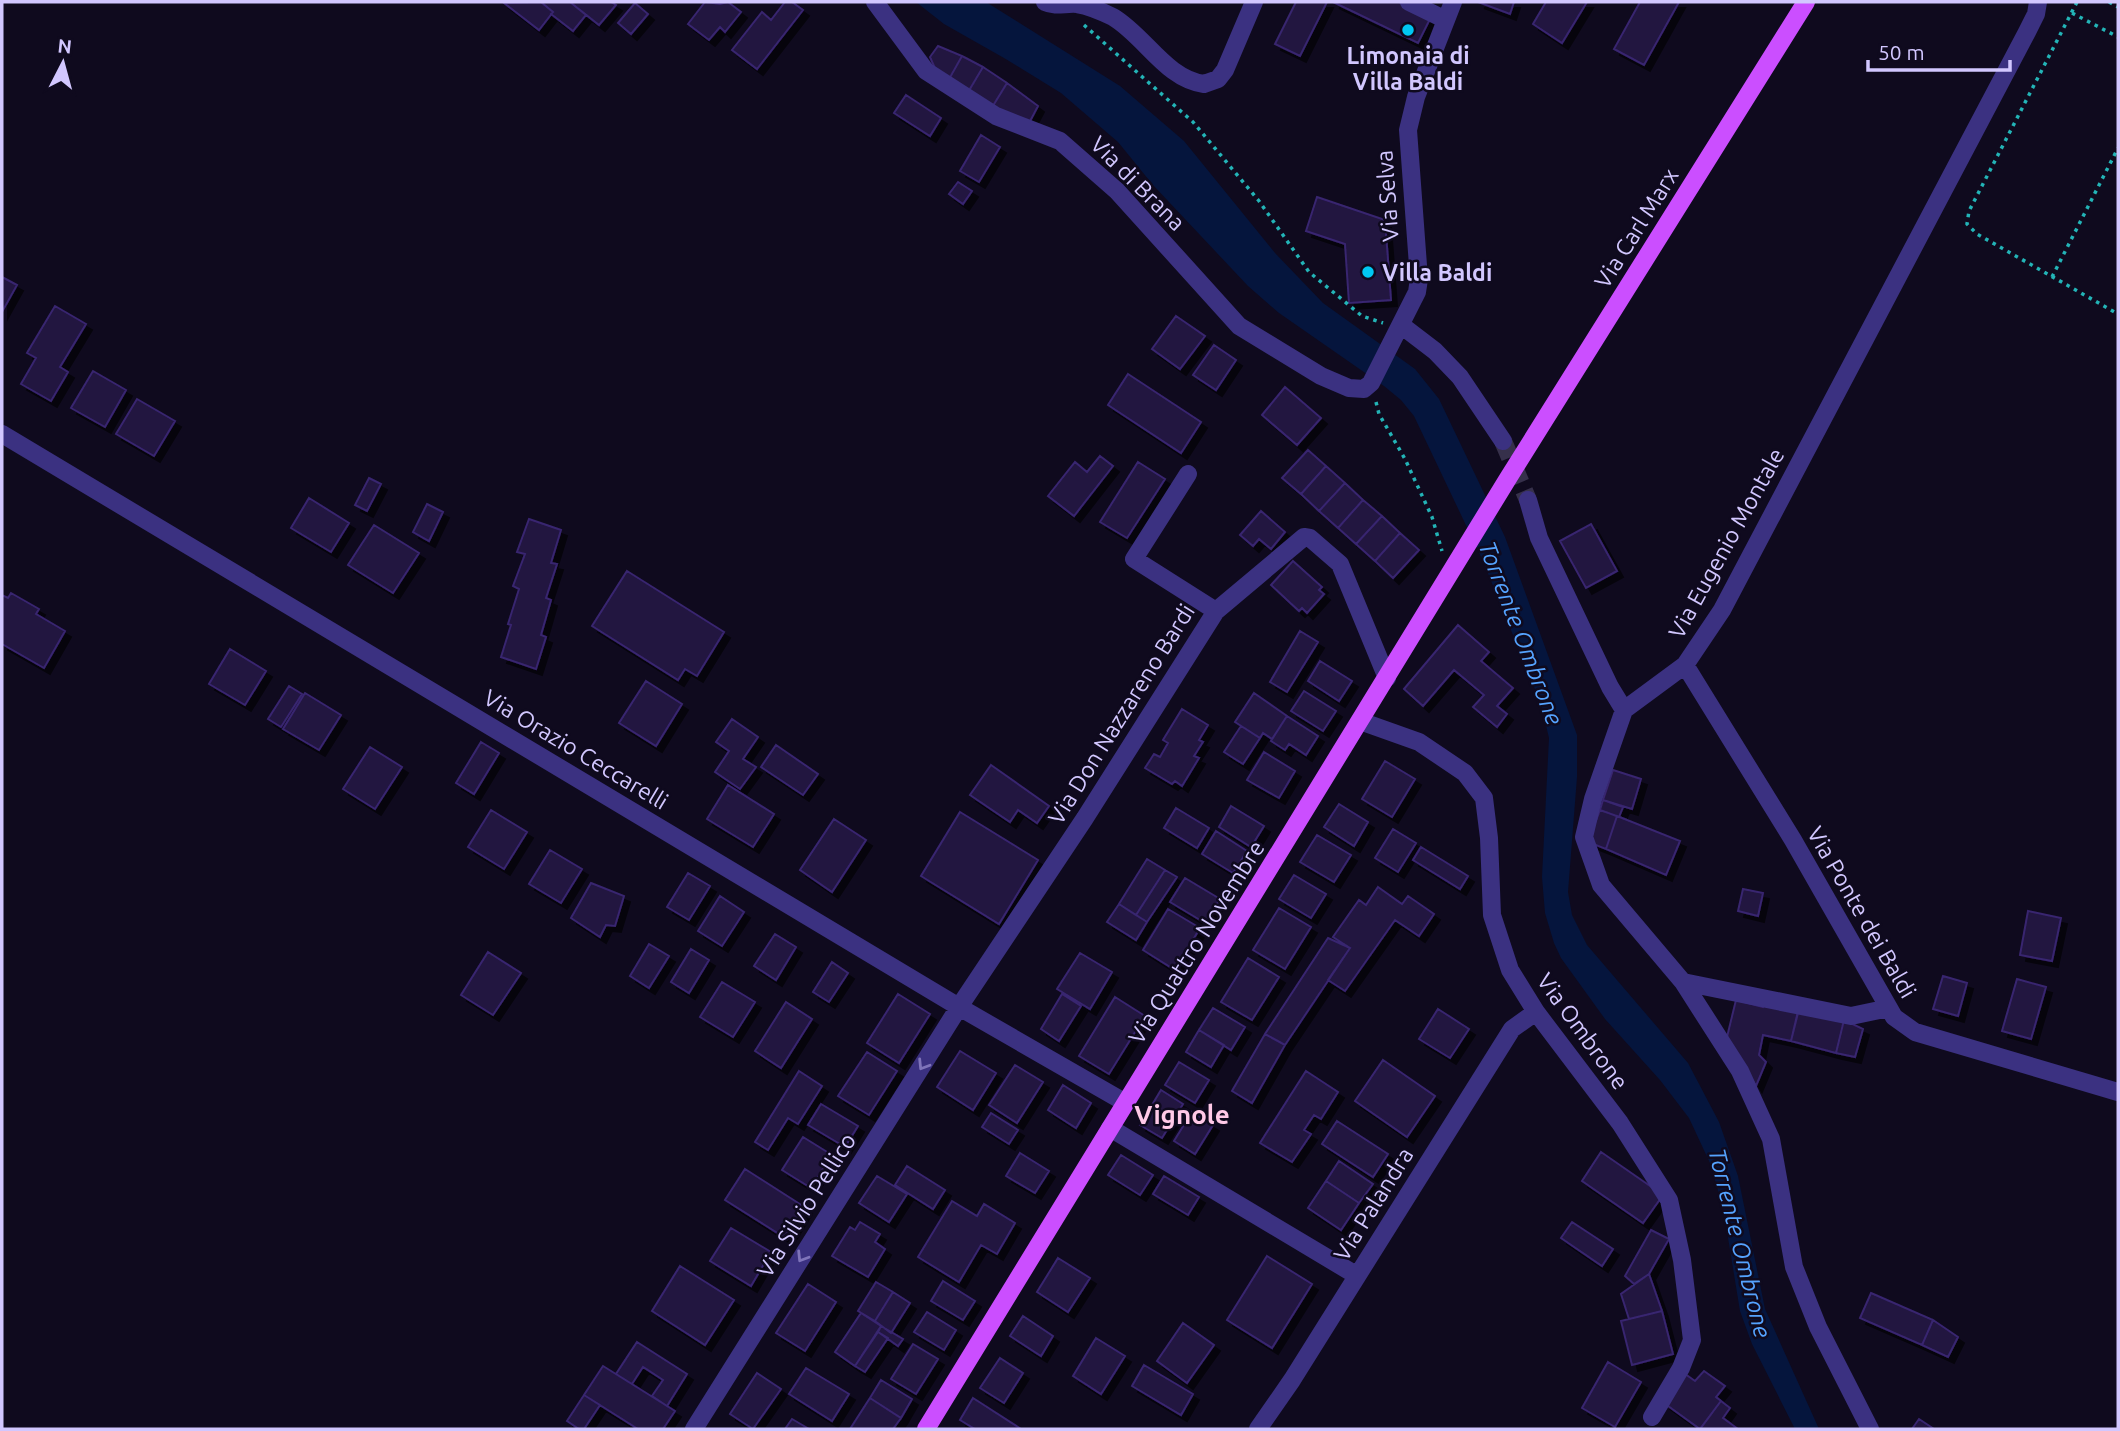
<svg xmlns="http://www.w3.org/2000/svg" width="2120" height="1431" viewBox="0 0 2120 1431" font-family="Ubuntu,sans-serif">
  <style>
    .water { fill: #05153d }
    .building { fill: #211541; stroke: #39256f; stroke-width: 2; filter: url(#shadow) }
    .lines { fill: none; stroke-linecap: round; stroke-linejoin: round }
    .minor-tunnel { stroke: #36304b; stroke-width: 18; stroke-dasharray: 18 9; stroke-linecap: butt }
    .path { stroke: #23b4b7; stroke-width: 3.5; stroke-dasharray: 3.5 5; stroke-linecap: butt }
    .minor { stroke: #3b3181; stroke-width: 18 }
    .major { stroke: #cb4eff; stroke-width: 18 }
    .oneway { stroke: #7f74ba }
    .poi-dot { fill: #00c7f2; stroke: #0f0a1e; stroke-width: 2.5 }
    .labels { text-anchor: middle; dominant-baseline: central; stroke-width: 5; stroke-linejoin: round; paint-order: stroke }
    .poi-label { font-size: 23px; font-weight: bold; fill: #d2c7ff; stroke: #0f0a1e }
    .street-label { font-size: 23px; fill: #d2c7ff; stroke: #0f0a1e }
    .water-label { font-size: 24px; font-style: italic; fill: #55a3ff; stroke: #0f0a1e }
    .quarter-label { font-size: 26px; font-weight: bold; fill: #ffc9e7; stroke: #0f0a1e }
  </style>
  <defs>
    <filter id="shadow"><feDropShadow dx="6" dy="6" stdDeviation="0" flood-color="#0009"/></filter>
  </defs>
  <rect width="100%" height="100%" fill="#0f0a1e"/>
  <!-- water -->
  <path class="water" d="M 916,2 L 986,2 L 1120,86 L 1184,141 L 1275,253 L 1323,303 L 1415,369 L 1439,399 L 1505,537 L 1577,735 L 1577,777 L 1568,892 L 1572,915 L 1587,945 L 1688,1063 L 1719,1122 L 1738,1176 L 1765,1309 L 1819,1429 L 1795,1429 L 1752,1344 L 1740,1311 L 1723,1207 L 1710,1163 L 1689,1118 L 1660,1080 L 1605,1019 L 1561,958 L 1554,943 L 1545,913 L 1542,877 L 1549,738 L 1541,704 L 1483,561 L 1414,416 L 1401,400 L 1384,386 L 1279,313 L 1248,286 L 1153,185 L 1118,142 L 1061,93 L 1004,58 L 944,24 Z"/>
  <!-- building -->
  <path class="building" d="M 541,2 L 553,12 L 539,30 L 504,3 Z
    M 541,2 L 570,2 L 586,15 L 573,31 L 551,14 L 553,12 Z
    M 570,2 L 611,2 L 616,5 L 599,25 Z
    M 705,2 L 720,4 L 728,2 L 741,12 L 725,32 L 720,27 L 709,40 L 688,24 Z
    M 785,2 L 792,2 L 803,10 L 757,69 L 732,50 L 762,12 L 771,20 Z
    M 1296,2 L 1327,2 L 1300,56 L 1275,44 Z
    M 1333,2 L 1399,2 L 1431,17 L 1418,43 Z
    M 1478,2 L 1514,2 L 1510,14 Z
    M 1546,2 L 1587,2 L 1562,43 L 1533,24 Z
    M 1640,2 L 1679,2 L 1644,65 L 1614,49 Z
    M 635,3 L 648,14 L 631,34 L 618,23 Z
    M 938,46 L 962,56 L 948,81 L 937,73 L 930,57 Z
    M 962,56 L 983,67 L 967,94 L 948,81 Z
    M 983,67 L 1007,83 L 991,109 L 967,94 Z
    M 1007,83 L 1038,106 L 1028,125 L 991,109 Z
    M 906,95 L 941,118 L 930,136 L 894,113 Z
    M 981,135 L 1000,147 L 979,182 L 960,171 Z
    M 958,182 L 972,191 L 963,204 L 949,194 Z
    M 1317,197 L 1385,220 L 1391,300 L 1349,303 L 1345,244 L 1306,231 Z
    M 2,277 L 17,285 L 2,312 Z
    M 55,306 L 86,324 L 60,367 L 68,372 L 51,401 L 21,384 L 36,358 L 27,353 Z
    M 1176,316 L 1205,336 L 1180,369 L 1152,349 Z
    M 1214,345 L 1236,360 L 1216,390 L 1193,375 Z
    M 93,371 L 126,390 L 105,427 L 71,408 Z
    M 1128,374 L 1201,422 L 1181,453 L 1108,405 Z
    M 1285,387 L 1321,418 L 1297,445 L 1262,415 Z
    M 137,399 L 175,421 L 154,456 L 116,434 Z
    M 1308,450 L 1326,466 L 1301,494 L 1282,478 Z
    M 1100,456 L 1113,466 L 1074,516 L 1048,496 L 1075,462 L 1087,472 Z
    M 1138,462 L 1165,479 L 1127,538 L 1100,522 Z
    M 1326,466 L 1345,483 L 1319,511 L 1301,494 Z
    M 369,478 L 381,484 L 367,511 L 355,505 Z
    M 1345,483 L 1363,500 L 1338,528 L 1319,511 Z
    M 309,498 L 349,523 L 331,552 L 291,528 Z
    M 1363,500 L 1382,516 L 1356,544 L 1338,528 Z
    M 427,504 L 443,512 L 429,541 L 413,532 Z
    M 1261,511 L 1285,532 L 1271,549 L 1259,539 L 1253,546 L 1240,535 Z
    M 1382,516 L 1400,533 L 1375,561 L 1356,544 Z
    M 529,519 L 561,530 L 551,563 L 557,564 L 546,598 L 551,600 L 541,635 L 546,637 L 536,669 L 501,657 L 511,625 L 508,624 L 519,589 L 513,586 L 525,554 L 517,552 Z
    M 1591,524 L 1617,571 L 1586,588 L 1560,541 Z
    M 374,525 L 419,553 L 393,593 L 348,565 Z
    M 1400,533 L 1419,550 L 1393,578 L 1375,561 Z
    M 1293,561 L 1322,587 L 1319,590 L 1324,594 L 1307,613 L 1302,608 L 1299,611 L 1271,585 Z
    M 627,571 L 724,632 L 697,676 L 685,669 L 678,680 L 592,626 Z
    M 11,593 L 39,609 L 36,614 L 65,631 L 44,668 L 2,644 L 2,595 L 8,598 Z
    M 1458,625 L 1489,652 L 1481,661 L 1513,688 L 1497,706 L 1507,714 L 1497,727 L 1473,707 L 1484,695 L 1454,670 L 1423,706 L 1404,689 Z
    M 1300,631 L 1318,642 L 1287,692 L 1270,682 Z
    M 230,649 L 266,671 L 245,705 L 209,684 Z
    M 1320,661 L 1352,681 L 1339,701 L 1308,681 Z
    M 646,681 L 682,704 L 656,746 L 619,723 Z
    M 289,686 L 302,694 L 281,727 L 268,719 Z
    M 1304,691 L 1336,711 L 1323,731 L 1291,711 Z
    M 305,693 L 341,715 L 319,750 L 283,729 Z
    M 1254,693 L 1287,716 L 1272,739 L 1263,733 L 1260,738 L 1235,722 Z
    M 1182,709 L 1208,725 L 1199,740 L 1203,742 L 1194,756 L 1199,758 L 1182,786 L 1175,781 L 1172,784 L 1145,768 L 1154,754 L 1160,757 L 1168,743 L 1163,740 Z
    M 1287,716 L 1318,736 L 1306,755 L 1289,744 L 1285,750 L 1271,741 Z
    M 732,719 L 758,737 L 743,759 L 756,767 L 740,789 L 715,772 L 729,751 L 716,742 Z
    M 1241,726 L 1260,738 L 1243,764 L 1224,752 Z
    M 481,742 L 499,753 L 474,794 L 456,783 Z
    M 776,745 L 818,774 L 803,795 L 761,767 Z
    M 370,747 L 402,767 L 375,809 L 343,789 Z
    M 1264,752 L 1295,771 L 1279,798 L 1247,780 Z
    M 1385,761 L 1415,779 L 1392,817 L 1362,799 Z
    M 991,765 L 1049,806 L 1037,823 L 1018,810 L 1010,822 L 970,795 Z
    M 1613,770 L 1641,779 L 1632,809 L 1603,800 Z
    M 728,785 L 774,814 L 753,847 L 707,819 Z
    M 1603,800 L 1623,807 L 1619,817 L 1600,810 Z
    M 1339,804 L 1368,822 L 1354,846 L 1324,827 Z
    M 1231,806 L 1264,826 L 1251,847 L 1219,827 Z
    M 1176,808 L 1209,828 L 1197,848 L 1164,828 Z
    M 491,810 L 527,832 L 504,869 L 468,847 Z
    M 1600,810 L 1617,816 L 1606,849 L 1588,842 Z
    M 960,812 L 1038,860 L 999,924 L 921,876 Z
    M 1617,816 L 1680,841 L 1666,875 L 1606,849 Z
    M 834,819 L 866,840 L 832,892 L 800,870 Z
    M 1393,829 L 1416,843 L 1398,872 L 1375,858 Z
    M 1216,831 L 1247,851 L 1233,873 L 1202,854 Z
    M 1317,835 L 1351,855 L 1334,882 L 1300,862 Z
    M 1421,847 L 1468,876 L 1460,889 L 1413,860 Z
    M 550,850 L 582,869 L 561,903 L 529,884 Z
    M 1147,859 L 1165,870 L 1136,915 L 1119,904 Z
    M 1165,870 L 1177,877 L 1147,922 L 1136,915 Z
    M 688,873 L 710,886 L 689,920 L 667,907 Z
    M 1294,875 L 1326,894 L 1311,918 L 1279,899 Z
    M 1185,878 L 1220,899 L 1205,923 L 1170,902 Z
    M 591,883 L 624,896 L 615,926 L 606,925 L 600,937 L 571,918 Z
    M 1378,887 L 1402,904 L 1408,896 L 1434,914 L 1419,936 L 1395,920 L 1345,991 L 1328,980 L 1350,948 L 1333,937 L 1359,900 L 1366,905 Z
    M 1743,889 L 1763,893 L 1758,916 L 1738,911 Z
    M 720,896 L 744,912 L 722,946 L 698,931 Z
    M 1119,904 L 1147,922 L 1136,940 L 1107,922 Z
    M 1279,908 L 1311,927 L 1285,969 L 1253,950 Z
    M 1168,909 L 1200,928 L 1175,970 L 1143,950 Z
    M 2028,911 L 2061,918 L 2052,961 L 2020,955 Z
    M 775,934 L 796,947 L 776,980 L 754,966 Z
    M 1328,938 L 1350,948 L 1285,1045 L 1265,1034 Z
    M 649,944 L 669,956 L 649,988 L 630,976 Z
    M 691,949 L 709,960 L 689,993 L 671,982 Z
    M 488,952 L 521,973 L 493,1015 L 461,995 Z
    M 1080,953 L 1112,972 L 1090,1009 L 1057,989 Z
    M 1248,958 L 1279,977 L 1252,1020 L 1221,1002 Z
    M 832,962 L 848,973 L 829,1002 L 813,992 Z
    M 1943,976 L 1967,983 L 1958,1016 L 1933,1009 Z
    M 2017,979 L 2046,987 L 2031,1039 L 2002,1031 Z
    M 722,982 L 755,1002 L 733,1037 L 700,1017 Z
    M 898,994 L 930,1014 L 899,1063 L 867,1043 Z
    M 1062,994 L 1081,1006 L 1059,1041 L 1041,1029 Z
    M 1115,997 L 1145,1016 L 1109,1074 L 1079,1056 Z
    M 1736,1000 L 1763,1007 L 1764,1003 L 1798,1011 L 1791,1041 L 1763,1035 L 1759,1055 L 1766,1062 L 1756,1086 L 1727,1037 Z
    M 786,1002 L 812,1019 L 781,1068 L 755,1051 Z
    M 1213,1008 L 1245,1027 L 1231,1050 L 1199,1030 Z
    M 1438,1009 L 1469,1029 L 1450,1058 L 1419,1039 Z
    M 1799,1009 L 1844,1020 L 1836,1053 L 1791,1041 Z
    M 1844,1020 L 1863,1029 L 1855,1057 L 1836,1053 Z
    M 1199,1030 L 1224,1045 L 1211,1067 L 1186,1052 Z
    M 1265,1034 L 1285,1045 L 1252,1103 L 1232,1091 Z
    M 960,1051 L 996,1073 L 973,1110 L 937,1087 Z
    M 867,1052 L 897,1071 L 869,1115 L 838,1096 Z
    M 1383,1060 L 1435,1096 L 1407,1137 L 1355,1101 Z
    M 1179,1062 L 1209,1080 L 1195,1103 L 1165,1085 Z
    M 1015,1065 L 1043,1082 L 1017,1123 L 989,1105 Z
    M 799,1071 L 822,1086 L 798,1124 L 788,1118 L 768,1150 L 755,1142 Z
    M 1306,1071 L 1338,1092 L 1321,1119 L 1314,1115 L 1304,1130 L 1311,1134 L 1292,1162 L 1260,1143 Z
    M 1063,1085 L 1091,1103 L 1076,1128 L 1048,1110 Z
    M 1161,1090 L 1183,1104 L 1162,1138 L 1140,1125 Z
    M 821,1104 L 858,1126 L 845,1147 L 808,1125 Z
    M 1192,1112 L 1213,1125 L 1195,1154 L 1174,1141 Z
    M 991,1113 L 1018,1130 L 1009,1144 L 982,1127 Z
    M 1337,1121 L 1388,1154 L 1373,1177 L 1322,1144 Z
    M 803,1137 L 832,1155 L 811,1188 L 782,1170 Z
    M 1601,1152 L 1663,1195 L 1643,1223 L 1582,1181 Z
    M 1020,1153 L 1049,1171 L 1035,1193 L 1006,1176 Z
    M 1121,1155 L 1153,1175 L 1140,1195 L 1108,1175 Z
    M 1339,1161 L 1373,1184 L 1359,1203 L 1326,1181 Z
    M 907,1166 L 945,1190 L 933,1209 L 895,1185 Z
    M 745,1169 L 806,1208 L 787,1239 L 725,1200 Z
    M 877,1176 L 907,1194 L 889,1222 L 859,1203 Z
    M 1164,1176 L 1199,1197 L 1188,1215 L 1153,1194 Z
    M 1326,1181 L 1359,1203 L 1341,1230 L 1308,1208 Z
    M 952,1201 L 977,1216 L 984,1204 L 1015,1223 L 997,1254 L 981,1245 L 959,1282 L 918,1257 Z
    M 860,1222 L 880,1234 L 875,1242 L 885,1249 L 868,1277 L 832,1256 L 850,1227 L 855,1230 Z
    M 1572,1222 L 1613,1249 L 1602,1266 L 1561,1238 Z
    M 731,1228 L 771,1252 L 751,1286 L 710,1261 Z
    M 1651,1230 L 1669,1239 L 1649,1274 L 1634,1284 L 1625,1276 Z
    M 1267,1256 L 1312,1284 L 1272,1348 L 1227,1320 Z
    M 1058,1258 L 1090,1278 L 1068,1312 L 1037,1292 Z
    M 680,1266 L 734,1300 L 705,1345 L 652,1311 Z
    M 1649,1274 L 1662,1311 L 1629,1319 L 1621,1294 Z
    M 943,1281 L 975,1301 L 963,1320 L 931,1301 Z
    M 876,1282 L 893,1292 L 875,1321 L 858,1311 Z
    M 808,1284 L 836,1302 L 805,1351 L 776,1333 Z
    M 893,1292 L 910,1303 L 891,1333 L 875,1321 Z
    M 1871,1293 L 1933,1320 L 1922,1345 L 1860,1318 Z
    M 1662,1311 L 1673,1354 L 1632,1365 L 1621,1321 Z
    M 927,1312 L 956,1330 L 944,1350 L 914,1332 Z
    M 861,1313 L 881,1326 L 855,1366 L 835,1352 Z
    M 1023,1316 L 1053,1336 L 1041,1356 L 1010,1336 Z
    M 1933,1320 L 1958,1337 L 1948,1357 L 1922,1345 Z
    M 1183,1323 L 1214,1345 L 1187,1383 L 1157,1361 Z
    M 881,1326 L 903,1339 L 898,1346 L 878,1332 Z
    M 878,1332 L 888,1338 L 865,1372 L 855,1366 Z
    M 1096,1338 L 1125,1356 L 1101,1394 L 1073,1376 Z
    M 637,1342 L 687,1374 L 667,1406 L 652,1396 L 663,1380 L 643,1367 L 632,1384 L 616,1374 Z
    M 913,1344 L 938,1359 L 916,1394 L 891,1379 Z
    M 1000,1358 L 1023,1373 L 1004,1403 L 980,1388 Z
    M 1608,1362 L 1641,1382 L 1615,1427 L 1582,1408 Z
    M 1144,1365 L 1193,1394 L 1181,1415 L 1132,1386 Z
    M 603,1366 L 675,1411 L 663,1429 L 638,1429 L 584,1395 Z
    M 806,1368 L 849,1394 L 832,1421 L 789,1394 Z
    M 1704,1371 L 1725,1386 L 1716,1397 L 1721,1401 L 1700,1429 L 1664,1403 L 1685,1374 L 1695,1381 Z
    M 757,1373 L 781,1389 L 753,1429 L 730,1414 Z
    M 881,1380 L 912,1399 L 901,1418 L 870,1398 Z
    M 584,1395 L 600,1405 L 584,1429 L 579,1429 L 567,1421 Z
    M 870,1398 L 901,1418 L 893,1429 L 850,1429 Z
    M 973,1398 L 1021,1429 L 975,1429 L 960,1420 Z
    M 1721,1401 L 1730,1408 L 1723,1418 L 1738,1429 L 1700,1429 Z
    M 792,1419 L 809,1429 L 785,1429 Z
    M 1919,1419 L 1934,1429 L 1912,1429 Z"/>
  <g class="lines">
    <!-- minor-tunnel -->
    <path class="minor-tunnel" d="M 1503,441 L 1528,500"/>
    <!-- path -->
    <path class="path" d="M 2077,2 L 1969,211 L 1967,224 L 1977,234 L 2118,314
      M 2109,2 L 2118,7
      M 2072,13 L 2118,37
      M 1084,25 L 1193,122 L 1259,201 L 1309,272 L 1362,316 L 1383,323
      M 2052,277 L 2118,148
      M 1376,402 L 1379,414 L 1405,459 L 1432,517 L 1442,551"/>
    <!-- minor -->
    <path class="minor" d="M 875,2 L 926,71 L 996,116 L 1060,141 L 1117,191 L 1239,326 L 1321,376 L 1349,388 L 1364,389 L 1371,383 L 1417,292 L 1419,279 L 1408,130 L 1416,97 L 1453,2
      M 1045,2 C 1056,7 1065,3 1077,4 C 1089,6 1101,11 1113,17 C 1145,36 1166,79 1204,84 L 1218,79 L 1225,70 L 1254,2
      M 1409,2 L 1446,20
      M 1401,325 L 1435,351 L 1460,377 L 1503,441
      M 2,434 L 959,1007 L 1126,1103
      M 1528,500 L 1539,538 L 1610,687 L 1624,710
      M 1216,611 L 1304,537 L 1310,538 L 1340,564 L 1387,678
      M 1685,665 L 1793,840 L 1894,1017 L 1915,1032 L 2118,1092
      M 1360,721 L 1419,742 L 1465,773 L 1484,798 L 1489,838 L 1492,915 L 1510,970 L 1536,1012 L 1620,1123 L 1669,1200 L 1682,1260 L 1692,1340 L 1681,1368 L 1652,1417
      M 1683,982 L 1851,1016 L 1889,1008
      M 1110,1128 L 1356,1275
      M 694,1429 L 959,1007 L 1085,818 L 1216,611 L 1134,559 L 1188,474
      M 1258,1429 L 1292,1380 L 1512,1029 L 1536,1012
      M 1870,1429 L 1818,1327 L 1794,1267 L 1771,1139 L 1740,1071 L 1683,982 L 1601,885 L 1584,837 L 1593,799 L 1624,710 L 1685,665 L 1722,610 L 2027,32 L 2036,14 L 2038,2"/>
    <!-- major -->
    <path class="major" d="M 926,1429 L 1507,480 L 1806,2"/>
  </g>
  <!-- one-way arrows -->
  <defs><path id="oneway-chevron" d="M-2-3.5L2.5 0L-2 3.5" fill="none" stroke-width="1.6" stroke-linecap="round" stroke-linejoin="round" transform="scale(1.75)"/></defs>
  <g class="oneway">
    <use href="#oneway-chevron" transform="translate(923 1065) rotate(122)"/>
    <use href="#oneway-chevron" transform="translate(802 1257) rotate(122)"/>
  </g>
  <!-- markers -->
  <g class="poi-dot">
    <circle cx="1408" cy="30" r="7"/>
    <circle cx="1368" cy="272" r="7"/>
  </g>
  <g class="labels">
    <!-- poi labels -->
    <g class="poi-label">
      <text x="1408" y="55">Limonaia di<tspan x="1408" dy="26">Villa Baldi</tspan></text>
      <text x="1382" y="272" text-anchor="start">Villa Baldi</text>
    </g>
    <!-- street labels -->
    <g class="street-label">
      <text transform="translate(1138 183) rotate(45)">Via di Brana</text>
      <text transform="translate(1387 196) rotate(-94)">Via Selva</text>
      <text transform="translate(1636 228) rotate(-58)">Via Carl Marx</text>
      <text transform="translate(1726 543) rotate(-61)">Via Eugenio Montale</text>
      <text transform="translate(1121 714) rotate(-58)">Via Don Nazzareno Bardi</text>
      <text transform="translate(576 749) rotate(31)">Via Orazio Ceccarelli</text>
      <text transform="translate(1862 912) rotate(60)">Via Ponte dei Baldi</text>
      <text transform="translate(1196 942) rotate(-58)">Via Quattro Novembre</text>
      <text transform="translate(1583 1031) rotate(54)">Via Ombrone</text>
      <text transform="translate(1373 1204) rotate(-58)">Via Palandra</text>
      <text transform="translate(806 1205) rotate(-58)">Via Silvio Pellico</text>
    </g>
    <!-- water labels -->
    <g class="water-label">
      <text transform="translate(1521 633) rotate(69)">Torrente Ombrone</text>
      <text transform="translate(1740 1243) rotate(76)">Torrente Ombrone</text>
    </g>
    <!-- quarter labels -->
    <g class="quarter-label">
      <text x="1182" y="1114">Vignole</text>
    </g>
  </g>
  <!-- border -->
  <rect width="2120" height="1431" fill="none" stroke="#d2c7ff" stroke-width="7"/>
  <!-- north arrow -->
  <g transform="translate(63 63) rotate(6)" stroke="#0f0a1e" stroke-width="5" paint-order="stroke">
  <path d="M0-5L12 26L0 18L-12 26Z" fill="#d2c7ff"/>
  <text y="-10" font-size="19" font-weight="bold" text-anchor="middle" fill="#d2c7ff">N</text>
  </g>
  <!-- scale -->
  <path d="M1868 60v10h142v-10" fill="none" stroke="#d2c7ff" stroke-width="3.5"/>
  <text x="1878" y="60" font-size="21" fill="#d2c7ff" stroke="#0f0a1e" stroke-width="5" paint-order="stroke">50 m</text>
</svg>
